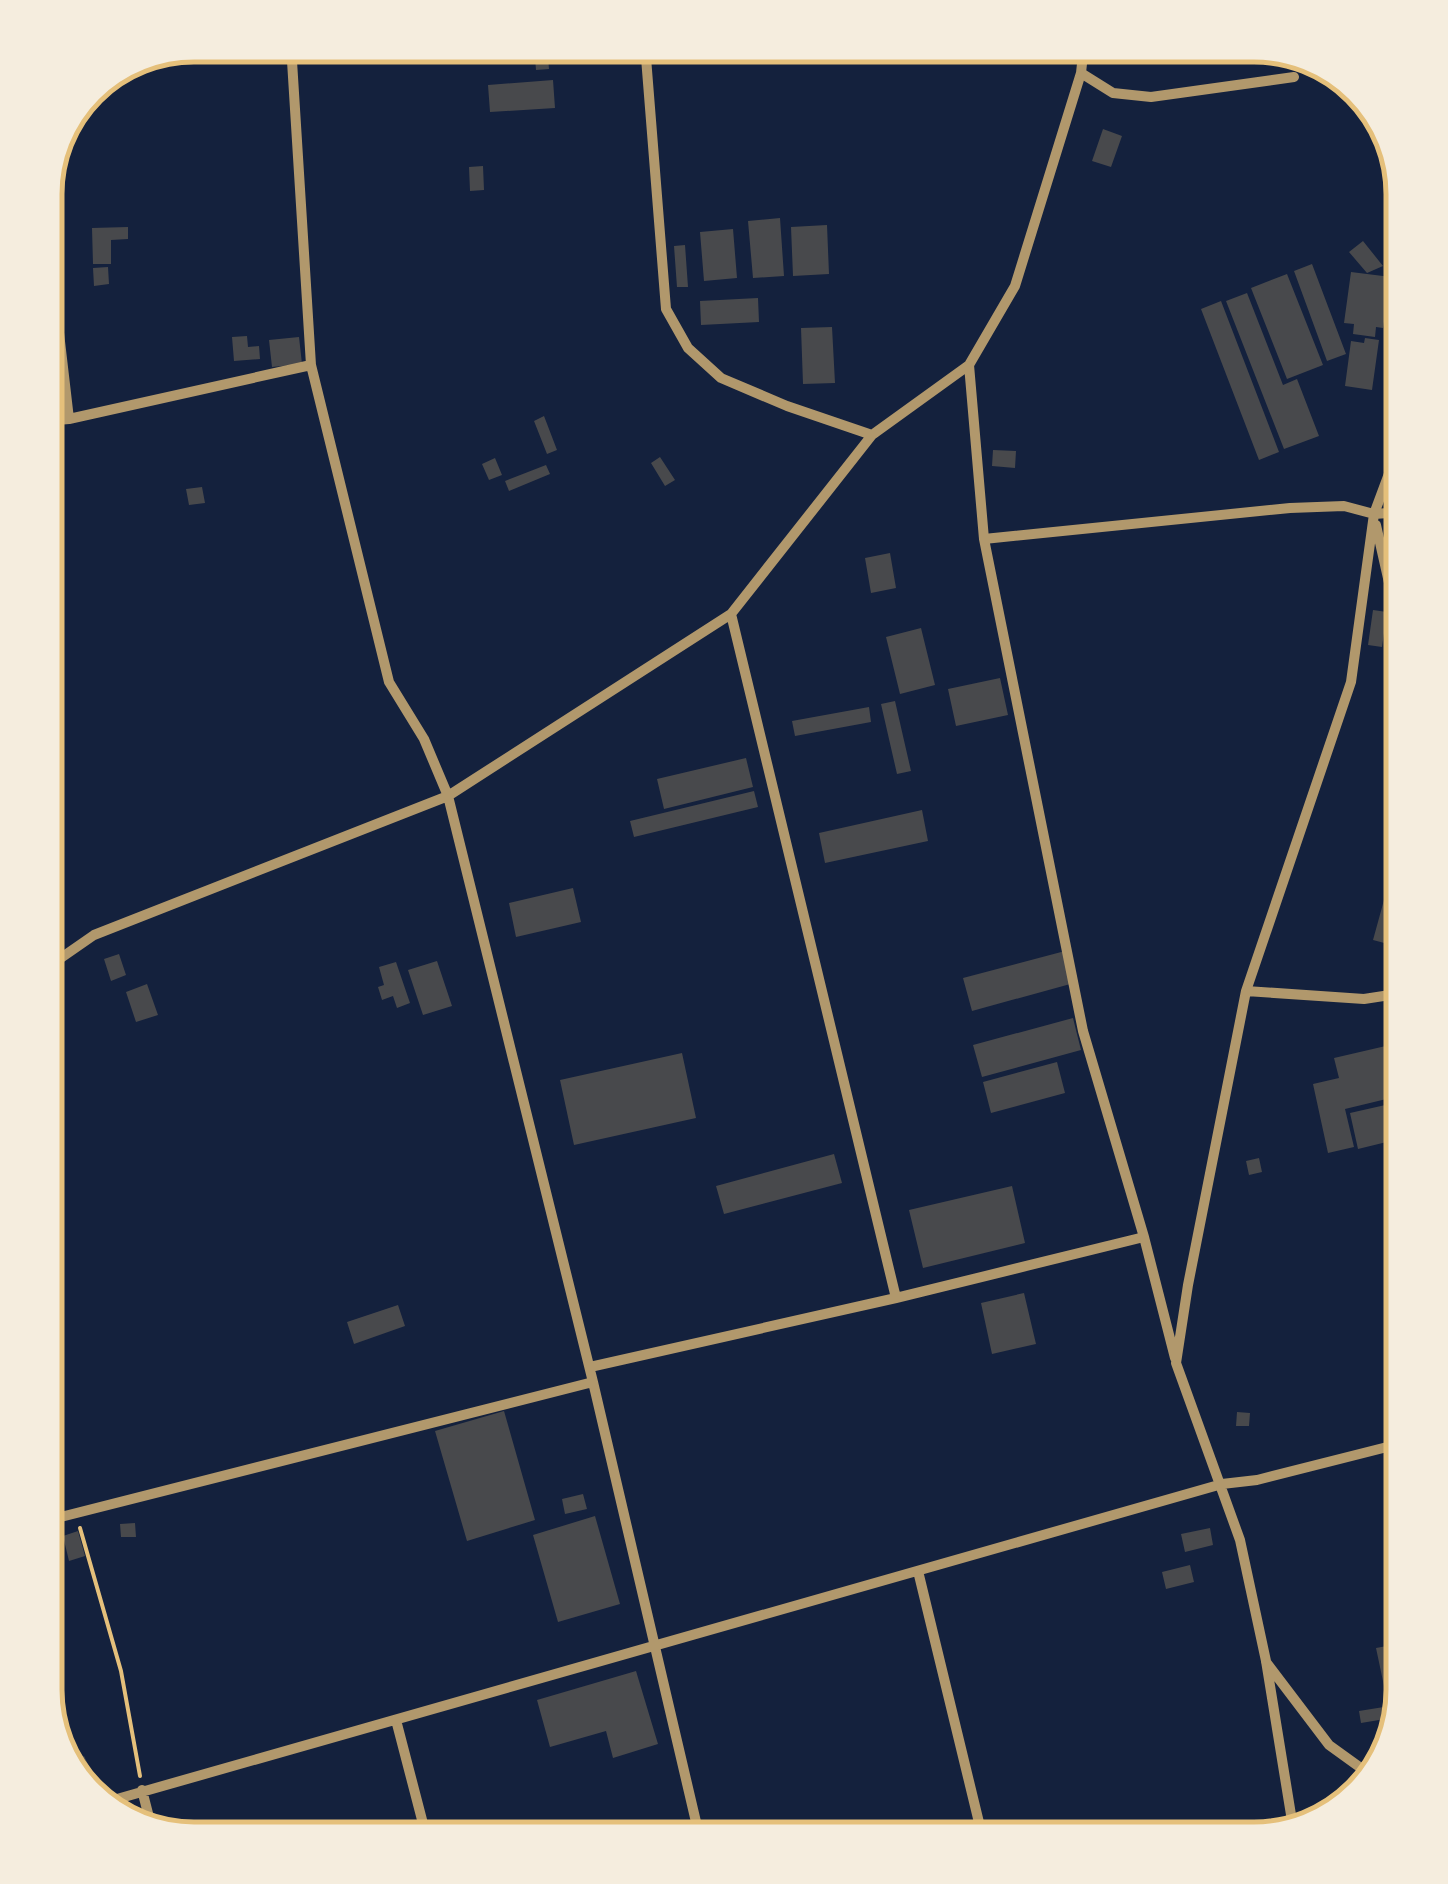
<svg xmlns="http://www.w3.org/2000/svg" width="1448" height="1884" viewBox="0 0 1448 1884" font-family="Poppins,sans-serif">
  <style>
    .building { fill: #48494c }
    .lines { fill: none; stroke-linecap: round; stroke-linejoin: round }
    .path { stroke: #e5c07b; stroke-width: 4 }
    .minor { stroke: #b1986c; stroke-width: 10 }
    .rim { fill: none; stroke: #e5c07b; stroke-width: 5 }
  </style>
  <rect width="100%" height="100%" fill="#14213d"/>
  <!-- building -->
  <path class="building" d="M 534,45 L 547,45 L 549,69 L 536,70 Z
    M 553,80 L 555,108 L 490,112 L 488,85 Z
    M 1103,129 L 1122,136 L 1111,167 L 1092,161 Z
    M 483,166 L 484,190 L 470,191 L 469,167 Z
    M 780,218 L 784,276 L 753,278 L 748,221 Z
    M 827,225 L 829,274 L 793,276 L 791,227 Z
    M 128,227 L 128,239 L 111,240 L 111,264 L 93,264 L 92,228 Z
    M 733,229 L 737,278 L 704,281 L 700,232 Z
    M 1363,241 L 1383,266 L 1367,273 L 1349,252 Z
    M 685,245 L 688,287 L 677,287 L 674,246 Z
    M 1312,264 L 1346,354 L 1327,361 L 1294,271 Z
    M 108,267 L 109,284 L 94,286 L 93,268 Z
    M 1351,272 L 1391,277 L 1383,328 L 1376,327 L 1375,337 L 1353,334 L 1354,324 L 1344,323 Z
    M 1287,274 L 1323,365 L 1287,379 L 1251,288 Z
    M 1247,293 L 1283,385 L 1297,379 L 1319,436 L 1284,449 L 1226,301 Z
    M 758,298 L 759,322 L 701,325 L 700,301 Z
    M 1221,301 L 1279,452 L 1259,460 L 1201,309 Z
    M 832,327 L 835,383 L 803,384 L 801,328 Z
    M 247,336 L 248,347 L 259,346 L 260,359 L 234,361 L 232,337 Z
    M 299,337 L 302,364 L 272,367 L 269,340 Z
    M 1365,338 L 1379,340 L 1372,390 L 1345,386 L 1351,341 L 1364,343 Z
    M 544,416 L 557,450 L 547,454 L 534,421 Z
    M 993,450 L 1016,451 L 1015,468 L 992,466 Z
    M 660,457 L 675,480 L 665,486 L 651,463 Z
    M 495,458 L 502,475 L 489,480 L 482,464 Z
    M 546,465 L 550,474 L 509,491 L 505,481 Z
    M 202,487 L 205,503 L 189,505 L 186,489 Z
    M 890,553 L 896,588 L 871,593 L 865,558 Z
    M 1373,610 L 1387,612 L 1382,647 L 1368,645 Z
    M 921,628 L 935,685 L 900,694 L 886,637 Z
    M 1000,678 L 1008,715 L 956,726 L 948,689 Z
    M 895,701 L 911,771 L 897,774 L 881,704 Z
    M 869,707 L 871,722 L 795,736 L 792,721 Z
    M 746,758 L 753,787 L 664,809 L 657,779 Z
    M 754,791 L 758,807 L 634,837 L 630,821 Z
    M 922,810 L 928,841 L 825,863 L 819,833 Z
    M 573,888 L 581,922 L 516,937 L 509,903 Z
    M 1384,900 L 1403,905 L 1403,948 L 1373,940 Z
    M 1065,951 L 1074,983 L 972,1011 L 963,978 Z
    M 119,954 L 126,975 L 111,981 L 104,959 Z
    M 437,961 L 452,1006 L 423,1015 L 408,970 Z
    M 396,962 L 410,1003 L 397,1008 L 393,996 L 382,1000 L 378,987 L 384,985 L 379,967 Z
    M 147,984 L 158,1015 L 136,1022 L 126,992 Z
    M 1073,1018 L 1081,1050 L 982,1077 L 973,1045 Z
    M 1390,1045 L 1394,1063 L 1403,1061 L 1403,1095 L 1345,1109 L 1354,1147 L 1328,1153 L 1313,1084 L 1339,1078 L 1334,1058 Z
    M 682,1053 L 696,1118 L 574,1145 L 560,1080 Z
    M 1057,1062 L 1065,1093 L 991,1113 L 983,1082 Z
    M 1403,1101 L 1403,1138 L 1358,1149 L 1350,1113 Z
    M 834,1154 L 842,1183 L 724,1214 L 716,1186 Z
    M 1259,1158 L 1262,1172 L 1249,1175 L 1246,1161 Z
    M 1012,1186 L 1025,1243 L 923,1268 L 909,1210 Z
    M 1024,1293 L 1036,1344 L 992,1354 L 981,1303 Z
    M 398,1305 L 405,1326 L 354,1344 L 347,1322 Z
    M 504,1411 L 535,1520 L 467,1541 L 435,1431 Z
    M 1237,1412 L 1250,1413 L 1249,1426 L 1236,1426 Z
    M 583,1494 L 587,1509 L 565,1514 L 562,1499 Z
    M 595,1516 L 620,1604 L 558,1622 L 533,1535 Z
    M 135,1523 L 136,1537 L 121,1537 L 120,1524 Z
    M 1210,1528 L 1213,1545 L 1185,1552 L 1181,1534 Z
    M 78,1531 L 85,1556 L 69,1561 L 63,1536 Z
    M 1190,1565 L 1194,1582 L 1166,1589 L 1162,1572 Z
    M 1403,1643 L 1403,1682 L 1384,1686 L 1376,1648 Z
    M 636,1671 L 658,1744 L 613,1758 L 606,1731 L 550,1747 L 537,1700 Z
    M 1390,1706 L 1391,1718 L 1361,1723 L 1359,1711 Z
    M 84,1756 L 91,1770 L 76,1778 L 68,1765 Z
    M 474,1823 L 479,1839 L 466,1839 L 463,1826 Z"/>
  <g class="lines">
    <!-- path -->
    <path class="path" d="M 80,1528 L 121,1671 L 140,1776"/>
    <!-- minor -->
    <path class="minor" d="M 291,45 L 311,365 L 389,682 L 424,739 L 448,796 L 593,1382 L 700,1839
      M 645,45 L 666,309 L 688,348 L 721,378 L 787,406 L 872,435
      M 1081,73 L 1113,93 L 1151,97 L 1294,77
      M 45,212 L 69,419
      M 969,365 L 984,539 L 1083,1031 L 1144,1237
      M 45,421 L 69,419 L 311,365
      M 1376,525 L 1403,645
      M 984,539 L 1290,508 L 1344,506 L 1374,514 L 1403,512
      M 731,614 L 896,1298
      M 45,969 L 94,935 L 448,796 L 731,614 L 872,435 L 969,365 L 1015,286 L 1081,73 L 1084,45
      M 1246,991 L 1364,999 L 1403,993
      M 590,1367 L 896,1298 L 1144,1237 L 1175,1358
      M 45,1521 L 593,1382
      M 918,1571 L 983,1839
      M 1266,1662 L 1329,1745 L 1372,1776
      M 396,1720 L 427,1839
      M 142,1790 L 152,1829
      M 103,1803 L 1222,1484 L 1257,1480 L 1403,1443
      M 1293,1827 L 1266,1661 L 1240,1540 L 1176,1363 L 1188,1285 L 1246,991 L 1351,682 L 1374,514 L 1403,436"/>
  </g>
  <!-- crop -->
  <path d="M0 0H1448V1884H0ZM194 62H1254A132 132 0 0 1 1386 194V1690A132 132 0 0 1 1254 1822H194A132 132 0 0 1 62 1690V194A132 132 0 0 1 194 62Z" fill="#f5edde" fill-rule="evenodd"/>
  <path class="rim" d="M194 62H1254A132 132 0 0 1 1386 194V1690A132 132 0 0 1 1254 1822H194A132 132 0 0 1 62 1690V194A132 132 0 0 1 194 62Z"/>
</svg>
